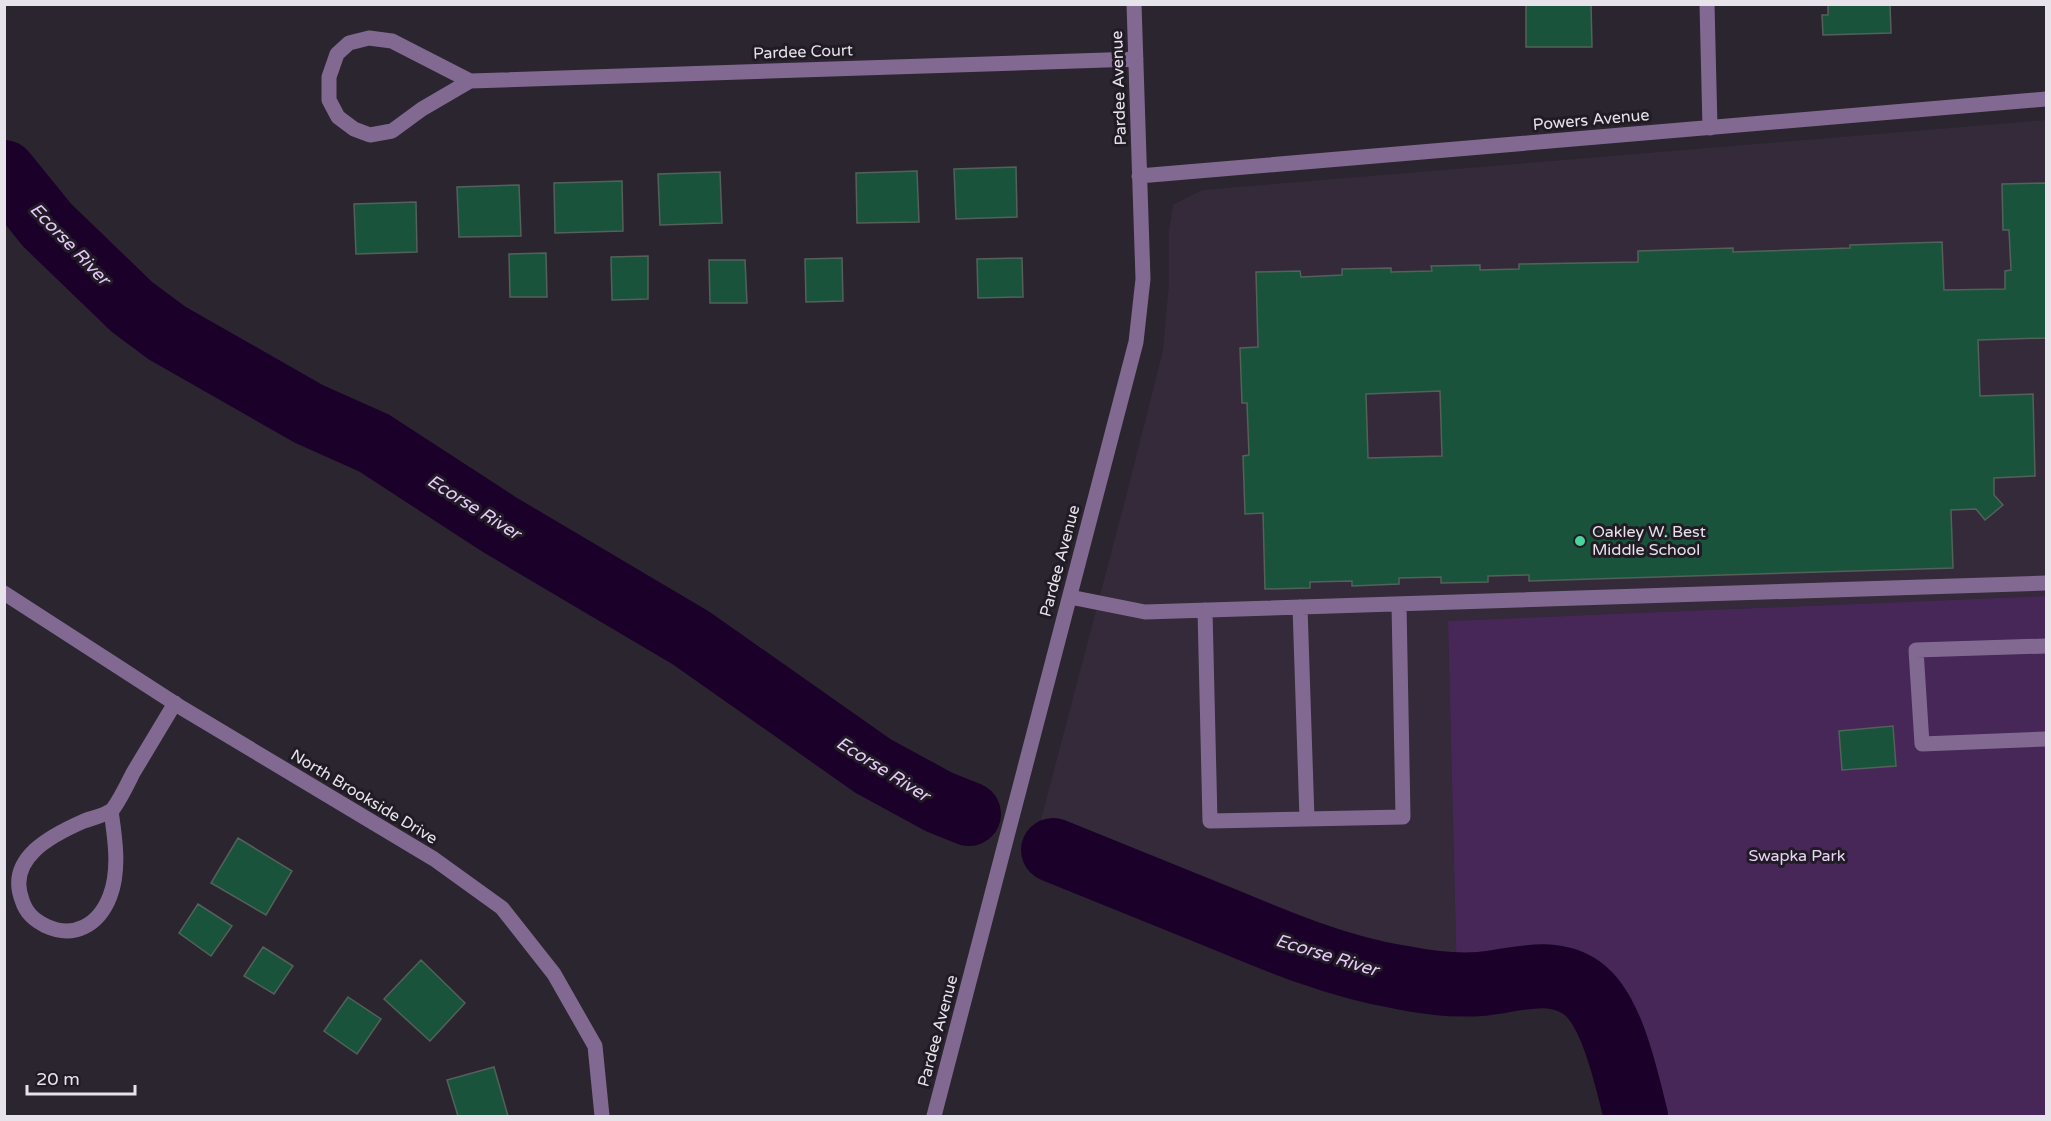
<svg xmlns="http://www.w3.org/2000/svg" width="2051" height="1121" viewBox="0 0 2051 1121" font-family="'Varela Round',sans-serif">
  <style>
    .built { fill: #342a3a }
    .green { fill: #462758 }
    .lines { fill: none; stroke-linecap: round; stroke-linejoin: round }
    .river { stroke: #1b0029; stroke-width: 64 }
    .building { fill: #19533b; stroke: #53615a; stroke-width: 1.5; fill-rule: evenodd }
    .minor { stroke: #826992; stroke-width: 15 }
    .poi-dot { fill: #4bd49b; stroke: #211b25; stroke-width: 2 }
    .labels { text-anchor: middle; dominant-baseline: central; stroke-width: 6; stroke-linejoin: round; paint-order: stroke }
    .street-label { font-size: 16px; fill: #e7e3ea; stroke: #211b25 }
    .poi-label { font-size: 16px; fill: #e7e3ea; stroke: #211b25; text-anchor: start }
    .park-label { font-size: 16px; fill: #e8d4f5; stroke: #211b25 }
    .water-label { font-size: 18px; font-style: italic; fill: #e6c9f9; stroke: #211b25 }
  </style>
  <rect width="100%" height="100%" fill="#2b252f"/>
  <!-- built -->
  <path class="built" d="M 2046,120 L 2046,596 L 1448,621 L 1457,984 L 1399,977 L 1365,970 L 1308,952 L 1261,935 L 1038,831 L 1129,485 L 1163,350 L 1169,283 L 1169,230 L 1173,205 L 1202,190 Z"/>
  <!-- green -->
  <path class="green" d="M 2046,596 L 2046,1116 L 1636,1116 C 1625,1078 1616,1017 1584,989 C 1574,981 1553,976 1540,976 C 1512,976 1485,984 1457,984 L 1448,621 Z"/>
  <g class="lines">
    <!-- river -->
    <path class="river" d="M 4,172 L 47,225 L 132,307 L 167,333 L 309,414 L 374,443 L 500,525 L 691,638 L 873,766 L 939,802 L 969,814
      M 1053,850 C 1111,873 1168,897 1226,920 C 1281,943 1339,967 1399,977 C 1424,982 1454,986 1480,984 C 1514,981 1551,966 1582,988 C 1613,1010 1627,1082 1636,1116"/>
  </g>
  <!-- building -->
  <path class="building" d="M 1526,4 L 1591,4 L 1592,47 L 1526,47 Z
    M 1828,4 L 1890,4 L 1891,33 L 1823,35 L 1822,15 L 1828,15 Z
    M 1016,167 L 1017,217 L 956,219 L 954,169 Z
    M 917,171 L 919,222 L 857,223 L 856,173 Z
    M 720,172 L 722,223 L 660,225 L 658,174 Z
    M 622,181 L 623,231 L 555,233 L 554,183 Z
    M 2046,183 L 2046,338 L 1978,340 L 1980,396 L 2033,394 L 2035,476 L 1994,478 L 1994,495 L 2003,505 L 1985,520 L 1976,509 L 1951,510 L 1953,568 L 1529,581 L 1529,575 L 1488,576 L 1488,582 L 1441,583 L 1441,577 L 1399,578 L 1399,584 L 1352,586 L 1352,581 L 1310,582 L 1310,588 L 1265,589 L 1263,513 L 1245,514 L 1243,456 L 1249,455 L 1247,403 L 1242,403 L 1240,348 L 1258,347 L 1256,272 L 1300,271 L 1301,277 L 1342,275 L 1342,269 L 1391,268 L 1391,272 L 1432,271 L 1431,266 L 1480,265 L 1480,270 L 1519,269 L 1519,264 L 1638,262 L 1638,251 L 1733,248 L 1733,252 L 1850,248 L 1850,245 L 1942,242 L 1944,290 L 2005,289 L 2005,271 L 2011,270 L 2009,230 L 2003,230 L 2002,184 ZM 1440,391 L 1442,456 L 1368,458 L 1366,394 Z
    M 519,185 L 521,236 L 459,237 L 457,187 Z
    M 416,202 L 417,252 L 356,254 L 354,204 Z
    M 546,253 L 547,297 L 510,297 L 509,254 Z
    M 648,256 L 648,299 L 612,300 L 611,257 Z
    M 842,258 L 843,301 L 806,302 L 805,259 Z
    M 1022,258 L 1023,297 L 978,298 L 977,259 Z
    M 709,260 L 745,260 L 747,303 L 710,303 Z
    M 1893,726 L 1896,766 L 1842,770 L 1839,731 Z
    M 238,838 L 292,871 L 266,915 L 211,883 Z
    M 198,904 L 232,926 L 211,956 L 179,933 Z
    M 263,947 L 293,966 L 274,994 L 244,976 Z
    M 421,960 L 465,1003 L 430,1041 L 384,999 Z
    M 348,997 L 381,1019 L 357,1054 L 324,1031 Z
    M 494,1067 L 508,1116 L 458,1116 L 447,1080 Z"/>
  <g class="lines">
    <!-- minor -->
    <path class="minor" d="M 1707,4 L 1710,128
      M 470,81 L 392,41 L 369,38 L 349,43 L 337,54 L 329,77 L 329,100 L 338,117 L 354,129 L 370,135 L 392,131 L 422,109 L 470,81 L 1136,59
      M 1139,176 L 2046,99
      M 4,593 L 182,708 L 434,859 L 502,908 L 554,974 L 595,1046 L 602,1116
      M 1070,597 L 1145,612 L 2046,583
      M 1300,607 L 1307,819
      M 1205,610 L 1210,821 L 1403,817 L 1399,604
      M 2046,646 L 1916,650 L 1922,744 L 2046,739
      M 111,811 C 115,838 120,870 110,896 C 99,925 74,939 46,926 C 34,920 26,913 22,900 C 6,858 52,835 84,821 C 92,818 107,815 113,809 C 121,798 127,785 133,773 C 147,750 161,726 175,703
      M 934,1116 L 1136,342 L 1143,279 L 1134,4"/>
  </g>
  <!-- markers -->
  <circle class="poi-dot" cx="1580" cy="541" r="6"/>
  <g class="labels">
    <!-- street labels -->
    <g class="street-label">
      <text transform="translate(803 52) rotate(-2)">Pardee Court</text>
      <text transform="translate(1119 88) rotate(-92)">Pardee Avenue</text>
      <text transform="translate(1591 120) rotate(-5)">Powers Avenue</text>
      <text transform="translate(1060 561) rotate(-75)">Pardee Avenue</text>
      <text transform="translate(364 797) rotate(31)">North Brookside Drive</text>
      <text transform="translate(938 1031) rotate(-75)">Pardee Avenue</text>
    </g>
    <!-- poi labels -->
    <g class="poi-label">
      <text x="1592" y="532">Oakley W. Best<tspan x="1592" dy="18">Middle School</tspan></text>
    </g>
    <!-- park labels -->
    <g class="park-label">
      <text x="1797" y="856">Swapka Park</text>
    </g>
    <!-- water labels -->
    <g class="water-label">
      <text transform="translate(70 244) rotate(46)">Ecorse River</text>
      <text transform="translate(474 507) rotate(32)">Ecorse River</text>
      <text transform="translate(883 769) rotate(32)">Ecorse River</text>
      <text transform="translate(1327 955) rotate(17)">Ecorse River</text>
    </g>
  </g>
  <!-- border -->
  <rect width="2051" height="1121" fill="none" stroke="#e7e3ea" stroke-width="12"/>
  <!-- scale -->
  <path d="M27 1085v9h108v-9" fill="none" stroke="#e7e3ea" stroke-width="3"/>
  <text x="36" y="1085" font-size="18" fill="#e7e3ea" stroke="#211b25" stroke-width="4.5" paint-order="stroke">20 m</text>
</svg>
